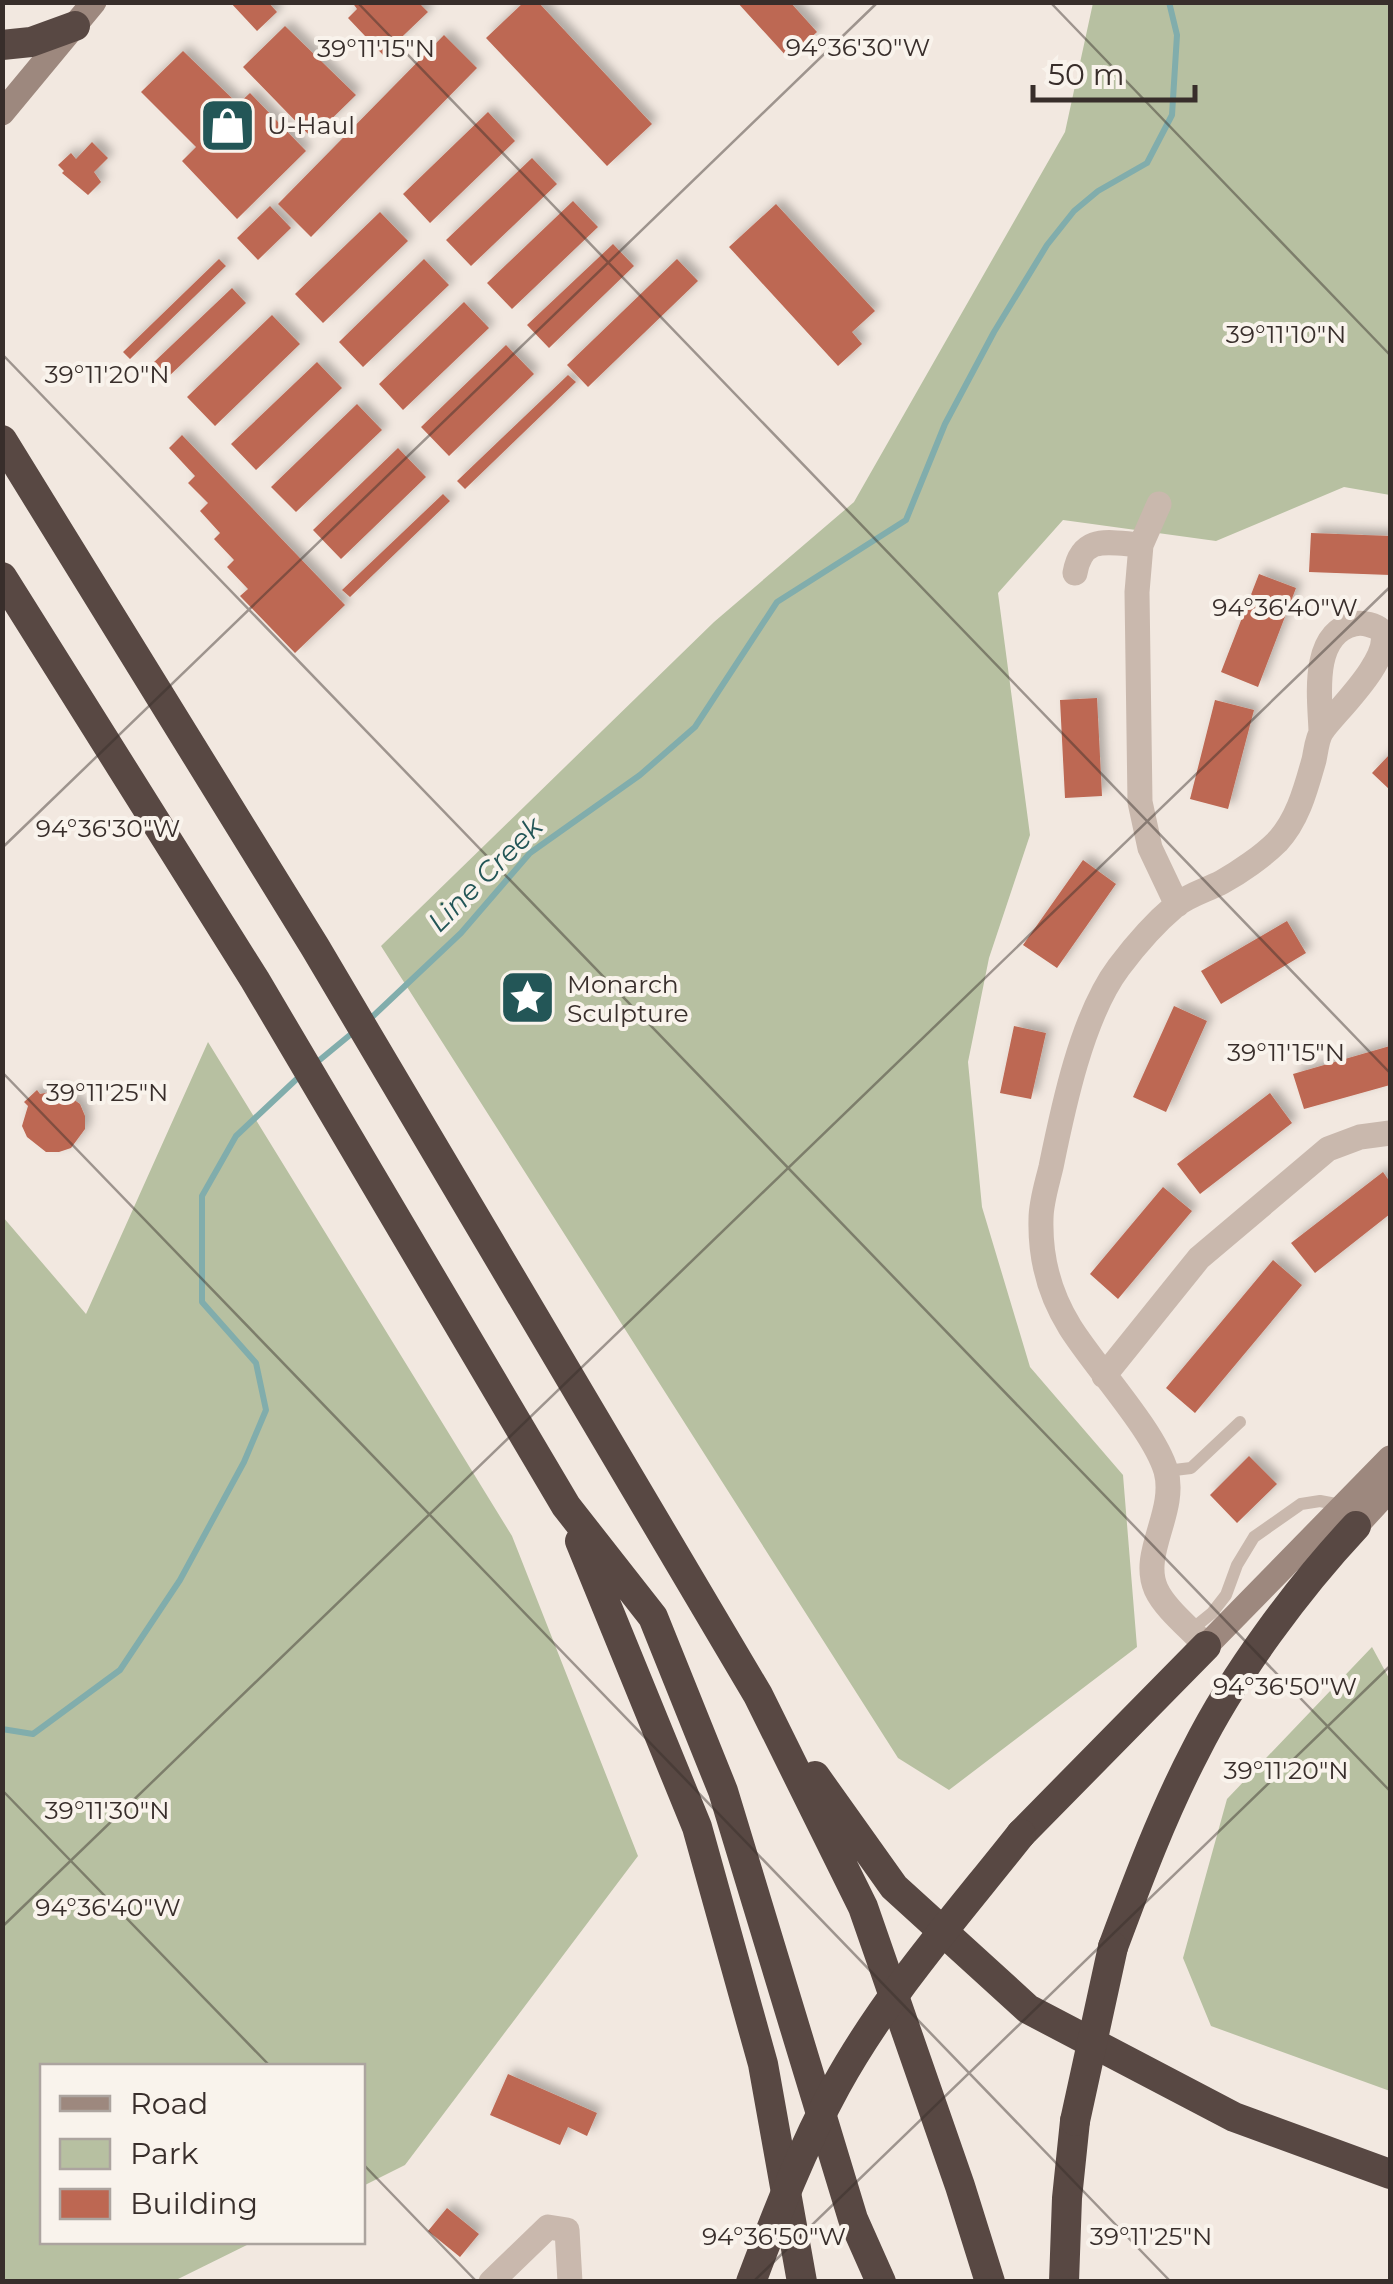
<svg xmlns="http://www.w3.org/2000/svg" width="1393" height="2284" viewBox="0 0 1393 2284" font-family="Montserrat,sans-serif">
  <style>
    .green { fill: #b7c0a1 }
    .lines { fill: none; stroke-linecap: round; stroke-linejoin: round }
    .stream { stroke: #81adac; stroke-width: 6 }
    .building { fill: #bd6752; filter: url(#shadow) }
    .lane { stroke: #c9b8ad; stroke-width: 12 }
    .street { stroke: #c9b8ad; stroke-width: 25 }
    .secondary { stroke: #9d887e; stroke-width: 25 }
    .highway { stroke: #584843; stroke-width: 30 }
    .highway-bridge { stroke: #584843; stroke-width: 30 }
    .ticks { fill: none; stroke: #382e2b; stroke-width: 2.5; stroke-opacity: 0.45 }
    .labels { text-anchor: middle; dominant-baseline: central; stroke-width: 8; stroke-linejoin: round; paint-order: stroke }
    .poi-label { font-size: 25px; fill: #382e2b; stroke: #f9f3ec; text-anchor: start }
    .water-label { font-size: 28px; font-style: italic; fill: #235657; stroke: #f9f3ec }
    .ticks-label { font-size: 25px; text-anchor: middle; fill: #382e2b; stroke: #f9f3ec; stroke-width: 8; stroke-linejoin: round; paint-order: stroke }
  </style>
  <defs>
    <filter id="shadow"><feDropShadow dx="6" dy="-6" stdDeviation="5" flood-color="#0004"/></filter>
  </defs>
  <rect width="100%" height="100%" fill="#f2e8e0"/>
  <!-- green -->
  <path class="green" d="M 1093,3 L 1390,3 L 1390,495 L 1344,487 L 1216,541 L 1063,520 L 998,593 L 1030,835 L 989,958 L 968,1062 L 982,1207 L 1030,1367 L 1123,1475 L 1137,1647 L 949,1790 L 898,1758 L 381,946 L 714,622 L 854,502 L 1065,132 Z
    M 208,1042 L 512,1536 L 638,1856 L 405,2165 L 363,2186 L 362,2066 L 42,2066 L 42,2242 L 253,2242 L 174,2281 L 3,2281 L 3,1217 L 86,1314 Z
    M 1372,1647 L 1390,1680 L 1390,2091 L 1211,2026 L 1183,1958 L 1227,1799 Z"/>
  <g class="lines">
    <!-- stream -->
    <path class="stream" d="M 370,1019 L 461,933 L 530,853 L 640,775 L 695,727 L 777,602 L 906,520 L 945,424 L 994,332 L 1047,245 L 1074,211 L 1098,191 L 1147,163 L 1172,115 L 1177,35 L 1169,2
      M 316,1063 L 356,1030
      M 2,1729 L 33,1734 L 120,1670 L 180,1580 L 244,1462 L 266,1410 L 256,1363 L 202,1302 L 202,1196 L 236,1136 L 302,1074"/>
  </g>
  <!-- building -->
  <path class="building" d="M 230,2 L 268,2 L 277,12 L 257,31 Z
    M 352,2 L 418,2 L 428,12 L 383,55 L 348,18 L 357,9 Z
    M 524,2 L 538,2 L 652,124 L 607,166 L 486,38 Z
    M 737,2 L 790,2 L 817,32 L 788,58 Z
    M 285,26 L 356,95 L 312,138 L 243,67 Z
    M 444,35 L 477,68 L 311,237 L 278,204 Z
    M 183,51 L 238,104 L 250,93 L 306,151 L 237,219 L 182,161 L 196,147 L 141,92 Z
    M 488,112 L 515,141 L 430,223 L 403,194 Z
    M 92,142 L 108,158 L 94,172 L 101,182 L 88,195 L 62,173 L 64,171 L 58,165 L 71,153 L 76,159 Z
    M 532,158 L 557,184 L 471,266 L 446,240 Z
    M 573,201 L 598,227 L 512,309 L 487,283 Z
    M 776,204 L 875,311 L 852,332 L 862,344 L 838,366 L 729,247 Z
    M 270,206 L 291,228 L 258,260 L 237,238 Z
    M 380,212 L 408,241 L 323,323 L 295,294 Z
    M 613,244 L 634,266 L 549,348 L 527,325 Z
    M 219,259 L 226,266 L 130,359 L 123,352 Z
    M 424,259 L 449,285 L 363,367 L 339,342 Z
    M 677,259 L 698,281 L 588,387 L 567,365 Z
    M 232,288 L 246,303 L 167,378 L 153,363 Z
    M 464,302 L 489,328 L 403,410 L 379,384 Z
    M 272,315 L 300,344 L 215,426 L 187,397 Z
    M 506,345 L 534,374 L 449,456 L 421,427 Z
    M 317,362 L 342,388 L 256,470 L 231,444 Z
    M 568,375 L 576,382 L 465,489 L 457,481 Z
    M 357,404 L 382,430 L 296,512 L 271,487 Z
    M 182,435 L 345,605 L 295,653 L 240,596 L 248,589 L 227,567 L 234,560 L 214,539 L 220,533 L 200,511 L 208,503 L 188,483 L 195,476 L 169,448 Z
    M 398,448 L 426,477 L 341,559 L 313,530 Z
    M 443,494 L 450,501 L 350,597 L 342,590 Z
    M 1311,533 L 1390,536 L 1390,575 L 1309,572 Z
    M 1259,574 L 1296,588 L 1258,687 L 1221,672 Z
    M 1097,698 L 1102,796 L 1065,798 L 1060,700 Z
    M 1215,700 L 1254,710 L 1228,809 L 1190,799 Z
    M 1390,754 L 1390,790 L 1372,773 Z
    M 1083,860 L 1116,884 L 1057,968 L 1023,945 Z
    M 1287,921 L 1306,953 L 1221,1004 L 1201,971 Z
    M 1174,1006 L 1207,1021 L 1166,1112 L 1133,1097 Z
    M 1014,1026 L 1046,1033 L 1031,1099 L 1000,1093 Z
    M 1390,1046 L 1390,1085 L 1304,1109 L 1293,1074 Z
    M 37,1090 L 40,1094 L 60,1090 L 80,1104 L 85,1116 L 85,1129 L 71,1148 L 59,1152 L 46,1152 L 27,1137 L 22,1126 L 28,1106 L 24,1102 Z
    M 1270,1093 L 1292,1123 L 1200,1194 L 1177,1164 Z
    M 1383,1172 L 1390,1182 L 1390,1214 L 1315,1273 L 1291,1243 Z
    M 1163,1187 L 1192,1211 L 1118,1299 L 1090,1274 Z
    M 1273,1260 L 1302,1285 L 1195,1413 L 1166,1388 Z
    M 1249,1456 L 1277,1484 L 1237,1523 L 1210,1495 Z
    M 508,2074 L 597,2113 L 587,2136 L 568,2127 L 560,2145 L 490,2115 Z
    M 447,2208 L 479,2234 L 460,2257 L 428,2231 Z"/>
  <g class="lines">
    <!-- lane -->
    <path class="lane" d="M 1166,1471 L 1191,1468 L 1240,1422
      M 1191,1630 L 1212,1613 L 1226,1595 L 1237,1565 L 1254,1537 L 1301,1504 L 1320,1501 L 1341,1505"/>
    <!-- street -->
    <path class="street" d="M 1159,504 L 1141,545 L 1137,592 L 1140,802 L 1150,848 L 1177,905
      M 1075,573 C 1082,533 1110,543 1141,545
      M 1104,1376 L 1199,1258 L 1328,1149 L 1360,1137 L 1390,1133
      M 1206,1646 C 1191,1629 1165,1609 1156,1589 C 1140,1553 1177,1512 1166,1471 C 1154,1430 1095,1367 1070,1327 C 1050,1295 1040,1257 1041,1219 C 1041,1202 1047,1184 1051,1167 C 1063,1108 1082,1016 1119,967 C 1134,947 1156,922 1175,906 C 1188,895 1207,890 1222,882 C 1240,872 1263,856 1277,842 C 1298,820 1306,788 1314,760 C 1316,751 1317,738 1322,731 C 1332,715 1393,660 1382,631 C 1375,625 1363,622 1354,624 C 1310,634 1320,700 1321,731
      M 491,2282 L 548,2227 L 567,2230 L 570,2282"/>
    <!-- secondary -->
    <path class="secondary" d="M 2,113 L 94,2
      M 1356,1526 L 1390,1489
      M 1206,1646 L 1390,1458"/>
    <!-- highway -->
    <path class="highway" d="M 2,45 L 31,42 L 75,26
      M 2,440 L 315,947 L 758,1695 L 863,1907 L 960,2186 L 990,2282
      M 2,577 L 255,980 L 566,1506 L 653,1617 L 723,1791 L 853,2219 L 881,2282
      M 580,1541 L 697,1827 L 763,2064 L 802,2282
      M 815,1776 L 894,1887 L 1028,2009 L 1234,2117 L 1390,2174
      M 1021,1834 L 1206,1646
      M 1113,1947 C 1138,1880 1163,1813 1196,1750 C 1234,1674 1298,1588 1356,1526
      M 1064,2282 L 1067,2198 L 1075,2121"/>
    <!-- highway-bridge -->
    <path class="highway-bridge" d="M 1075,2121 L 1113,1947
      M 751,2282 C 776,2216 802,2148 836,2086 C 886,1995 957,1915 1021,1834"/>
  </g>
  <!-- ticks -->
  <path class="ticks" d="M 357,2 L 1390,1073M 1050,2 L 1390,355M 2,354 L 1390,1791M 2,848 L 878,2M 2,1072 L 1171,2282M 2,1790 L 270,2066M 2,1927 L 1390,587M 362,2163 L 477,2282M 753,2282 L 1390,1666"/>
  <!-- icons -->
  <defs>
    <symbol id="shop-square" viewBox="-11 -11 22 22"><rect x="-9" y="-9" width="18" height="18" rx="4" fill="#235657" stroke="#f9f3ec"/><path d="M-5-2.5h2.3a2.7 3.5 0 0 1 5.4 0H5L5.5 6h-11ZM-1.5-2.5h3a1.5 2.3 0 0 0-3 0Z" fill="#fff"/></symbol>
    <symbol id="sight-square" viewBox="-11 -11 22 22"><rect x="-9" y="-9" width="18" height="18" rx="4" fill="#235657" stroke="#f9f3ec"/><path d="M0-6L1.8-2.2L6-1.7L2.9 1.2L3.7 5.4L0 3.3L-3.7 5.4L-2.9 1.2L-6-1.7L-1.8-2.2Z" fill="#fff"/></symbol>
  </defs>
  <g fill-rule="evenodd">
    <use href="#shop-square" x="196" y="94" width="63" height="63"/>
    <use href="#sight-square" x="496" y="966" width="63" height="63"/>
  </g>
  <g class="labels">
    <!-- poi labels -->
    <g class="poi-label">
      <text x="267" y="125">U-Haul</text>
      <text x="567" y="984">Monarch<tspan x="567" dy="29">Sculpture</tspan></text>
    </g>
    <!-- water labels -->
    <g class="water-label">
      <text transform="translate(485 874) rotate(-45)">Line Creek</text>
    </g>
  </g>
  <g class="ticks-label">
    <text x="858" y="56">94°36'30"W</text>
    <text x="376" y="57">39°11'15"N</text>
    <text x="1286" y="343">39°11'10"N</text>
    <text x="107" y="383">39°11'20"N</text>
    <text x="1285" y="616">94°36'40"W</text>
    <text x="108" y="837">94°36'30"W</text>
    <text x="1286" y="1061">39°11'15"N</text>
    <text x="107" y="1101">39°11'25"N</text>
    <text x="1285" y="1695">94°36'50"W</text>
    <text x="1286" y="1779">39°11'20"N</text>
    <text x="107" y="1819">39°11'30"N</text>
    <text x="108" y="1916">94°36'40"W</text>
    <text x="1151" y="2245">39°11'25"N</text>
    <text x="774" y="2245">94°36'50"W</text>
  </g>
  <!-- border -->
  <rect width="1393" height="2284" fill="none" stroke="#382e2b" stroke-width="10"/>
  <!-- legend -->
  <rect x="40" y="2064" width="325" height="180" fill="#f9f3ec" stroke="#aca49f" stroke-width="2.5"/>
  <rect x="60" y="2096" width="50" height="15" fill="#9d887e" stroke="#aca49f" stroke-width="2.5"/>
  <text x="130" y="2114" font-size="30" fill="#382e2b">Road</text>
  <rect x="60" y="2139" width="50" height="30" fill="#b7c0a1" stroke="#aca49f" stroke-width="2.5"/>
  <text x="130" y="2164" font-size="30" fill="#382e2b">Park</text>
  <rect x="60" y="2189" width="50" height="30" fill="#bd6752" stroke="#aca49f" stroke-width="2.5"/>
  <text x="130" y="2214" font-size="30" fill="#382e2b">Building</text>
  <!-- scale -->
  <path d="M1033 85v15h162v-15" fill="none" stroke="#382e2b" stroke-width="5"/>
  <text x="1048" y="85" font-size="30" fill="#382e2b" stroke="#f9f3ec" stroke-width="8" paint-order="stroke">50 m</text>
</svg>
